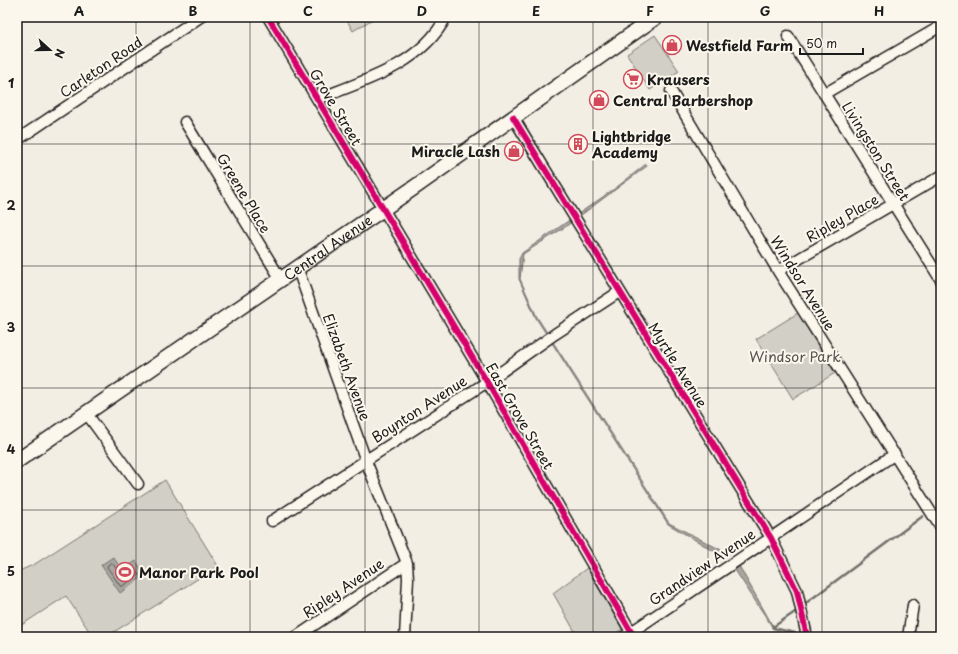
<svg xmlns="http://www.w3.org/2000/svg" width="958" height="654" viewBox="0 0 958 654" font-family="'Playpen Sans',sans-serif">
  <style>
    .green { fill: #d2cfc6; stroke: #777671 }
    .water { fill: #a9a6a0; stroke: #716f6b }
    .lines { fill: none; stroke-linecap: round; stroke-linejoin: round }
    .shore { stroke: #545351; stroke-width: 1 }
    .stream { stroke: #716f6b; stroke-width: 2.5 }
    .minor-casing { stroke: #1c1c1c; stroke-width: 13 }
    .secondary-casing { stroke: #1c1c1c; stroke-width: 17 }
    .minor { stroke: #fbf7ec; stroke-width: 10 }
    .secondary { stroke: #fbf7ec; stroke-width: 14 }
    .cycleway-casing { stroke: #fbf7ec; stroke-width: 8 }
    .cycleway { stroke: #d6006c; stroke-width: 6 }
    .grid { fill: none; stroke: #1c1c1c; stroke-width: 1; stroke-opacity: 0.55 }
    .labels { text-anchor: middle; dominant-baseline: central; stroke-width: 4; stroke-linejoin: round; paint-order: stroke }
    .poi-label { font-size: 14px; font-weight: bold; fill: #1c1c1c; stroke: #fbf7ec; text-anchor: start }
    .street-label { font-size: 14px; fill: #1c1c1c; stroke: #fbf7ec }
    .park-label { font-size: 14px; fill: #53524f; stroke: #fbf7ec }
    .neatline { fill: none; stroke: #1c1c1c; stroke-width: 1.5 }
    .grid-label { font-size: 13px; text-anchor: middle; font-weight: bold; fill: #1c1c1c }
  </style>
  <rect width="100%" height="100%" fill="#f2eee4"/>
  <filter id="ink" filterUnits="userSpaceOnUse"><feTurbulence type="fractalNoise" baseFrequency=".025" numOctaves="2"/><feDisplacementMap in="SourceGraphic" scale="8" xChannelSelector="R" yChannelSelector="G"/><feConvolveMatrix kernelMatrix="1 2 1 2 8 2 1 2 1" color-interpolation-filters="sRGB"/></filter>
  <g filter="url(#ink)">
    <!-- green -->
    <path class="green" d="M 345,17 L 376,17 L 353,31 Z
      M 655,35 L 679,71 L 650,90 L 627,54 Z
      M 798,313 L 835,373 L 793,399 L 756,339 Z
      M 165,480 L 218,566 L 106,637 L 93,637 L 66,596 L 17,628 L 17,572 L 35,564 Z
      M 587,568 L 622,629 L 610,637 L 578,637 L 553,593 Z"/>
    <!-- water -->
    <path class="water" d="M 646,164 L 647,166 L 565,227 L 523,254 L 520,279 L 537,317 L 669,523 L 729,554 L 724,557 L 668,524 L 536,318 L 519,279 L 519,259 L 522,253 L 617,187 Z
      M 113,557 L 121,568 L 124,569 L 136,561 L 145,575 L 120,593 L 101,565 Z
      M 738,564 L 769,619 L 773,628 L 733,567 Z"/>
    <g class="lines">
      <!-- shore -->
      <path class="shore" d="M 112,563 L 119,572 L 125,573 L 134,568 L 139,575 L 121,587 L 107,567 L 108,565 Z"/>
      <!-- stream -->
      <path class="stream" d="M 806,603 L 923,516
        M 772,625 L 773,628 L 795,633
        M 773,627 L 795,612"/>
      <defs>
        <path id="minor" d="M 268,17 L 487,382 L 634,637
          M 788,36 L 941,280
          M 671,91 L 778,271 L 941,528
          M 824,94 L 941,26
          M 317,99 C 364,81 421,65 446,17
          M 513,117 L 771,538 L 797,591 L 806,632
          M 185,122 L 280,278
          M 17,140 L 200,17
          M 297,267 L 366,461 L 407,563 L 408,579 L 405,637
          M 778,271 L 941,176
          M 87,414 L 138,484
          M 272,521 L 487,382 L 555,334 L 619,292
          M 296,637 L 407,563
          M 624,637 L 895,454
          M 908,637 L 913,605"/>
        <g id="secondary">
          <path id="s1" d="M 17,461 L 415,187 L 656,17"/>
        </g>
      </defs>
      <!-- minor casing -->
      <use href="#minor" class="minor-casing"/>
      <!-- secondary casing -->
      <use href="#secondary" class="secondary-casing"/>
      <!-- minor -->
      <use href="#minor" class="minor"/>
      <!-- secondary -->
      <use href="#secondary" class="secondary"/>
      <defs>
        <path id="cycleway" d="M 268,17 L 487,382 L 634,637
          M 513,117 L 771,538 L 797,591 L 806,632"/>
      </defs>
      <!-- cycleway casing -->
      <use href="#cycleway" class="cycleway-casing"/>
      <!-- cycleway -->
      <use href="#cycleway" class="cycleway"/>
    </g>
  </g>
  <!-- grid -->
  <path class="grid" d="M 136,17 L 136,637M 250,17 L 250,637M 365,17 L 365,637M 479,17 L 479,637M 593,17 L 593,637M 708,17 L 708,637M 822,17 L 822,637M 17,144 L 941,144M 17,266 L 941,266M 17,388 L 941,388M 17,510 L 941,510"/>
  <!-- icons -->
  <defs>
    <symbol id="shop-ring" viewBox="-11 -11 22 22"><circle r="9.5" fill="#fbf7ec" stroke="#d1495b" stroke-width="1.5"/><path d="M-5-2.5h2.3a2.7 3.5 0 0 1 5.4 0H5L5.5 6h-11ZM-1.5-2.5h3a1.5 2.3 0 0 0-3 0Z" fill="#d1495b"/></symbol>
    <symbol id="supermarket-ring" viewBox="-11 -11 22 22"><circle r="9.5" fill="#fbf7ec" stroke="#d1495b" stroke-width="1.5"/><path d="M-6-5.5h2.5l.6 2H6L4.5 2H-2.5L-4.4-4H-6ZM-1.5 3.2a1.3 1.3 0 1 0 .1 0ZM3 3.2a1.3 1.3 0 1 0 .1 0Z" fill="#d1495b"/></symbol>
    <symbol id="building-ring" viewBox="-11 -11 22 22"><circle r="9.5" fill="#fbf7ec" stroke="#d1495b" stroke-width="1.5"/><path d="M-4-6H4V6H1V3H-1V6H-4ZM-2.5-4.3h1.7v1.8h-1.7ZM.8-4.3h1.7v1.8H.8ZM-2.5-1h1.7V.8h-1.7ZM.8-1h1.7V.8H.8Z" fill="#d1495b"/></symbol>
    <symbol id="stadium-ring" viewBox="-11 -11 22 22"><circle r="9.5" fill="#fbf7ec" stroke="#d1495b" stroke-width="1.5"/><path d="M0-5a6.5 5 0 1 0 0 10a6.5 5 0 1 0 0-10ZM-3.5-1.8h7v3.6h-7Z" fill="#d1495b"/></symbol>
  </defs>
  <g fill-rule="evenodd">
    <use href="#shop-ring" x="661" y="34" width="22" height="22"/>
    <use href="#supermarket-ring" x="622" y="68" width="22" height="22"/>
    <use href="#shop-ring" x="588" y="89" width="22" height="22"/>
    <use href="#building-ring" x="567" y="133" width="22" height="22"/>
    <use href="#shop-ring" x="503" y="140" width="22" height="22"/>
    <use href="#stadium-ring" x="114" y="561" width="22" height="22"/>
  </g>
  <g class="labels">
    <!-- poi labels -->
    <g class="poi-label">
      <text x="686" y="45">Westfield Farm</text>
      <text x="647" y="79">Krausers</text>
      <text x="613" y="100">Central Barbershop</text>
      <text x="592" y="136">Lightbridge<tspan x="592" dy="16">Academy</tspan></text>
      <text x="500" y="151" text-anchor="end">Miracle Lash</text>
      <text x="139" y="572">Manor Park Pool</text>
    </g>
    <!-- street labels -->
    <g class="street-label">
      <text transform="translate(101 67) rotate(-34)">Carleton Road</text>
      <text transform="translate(336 107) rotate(59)">Grove Street</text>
      <text transform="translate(876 151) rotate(58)">Livingston Street</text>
      <text transform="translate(244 193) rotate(59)">Greene Place</text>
      <text transform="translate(842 218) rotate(-30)">Ripley Place</text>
      <text stroke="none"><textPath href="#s1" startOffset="377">Central Avenue</textPath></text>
      <text transform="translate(803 283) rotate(58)">Windsor Avenue</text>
      <text transform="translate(678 365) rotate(58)">Myrtle Avenue</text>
      <text transform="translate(347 367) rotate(70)">Elizabeth Avenue</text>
      <text transform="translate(419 409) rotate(-33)">Boynton Avenue</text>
      <text transform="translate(520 416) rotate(60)">East Grove Street</text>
      <text transform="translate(702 567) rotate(-34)">Grandview Avenue</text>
      <text transform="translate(343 588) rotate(-34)">Ripley Avenue</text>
    </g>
    <!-- park labels -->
    <g class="park-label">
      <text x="795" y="356">Windsor Park</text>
    </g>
  </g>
  <!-- margin -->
  <rect width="958" height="654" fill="none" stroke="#fbf7ec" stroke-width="44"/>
  <!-- north arrow -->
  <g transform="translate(50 50) rotate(111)" stroke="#fbf7ec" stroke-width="3" paint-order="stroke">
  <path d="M0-3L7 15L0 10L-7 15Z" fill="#1c1c1c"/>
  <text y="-6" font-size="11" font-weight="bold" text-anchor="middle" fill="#1c1c1c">N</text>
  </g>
  <!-- scale -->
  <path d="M800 48v6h63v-6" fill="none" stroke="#1c1c1c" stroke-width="2"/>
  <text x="806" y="48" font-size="12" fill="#1c1c1c" stroke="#fbf7ec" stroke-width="3" paint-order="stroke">50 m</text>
  <rect x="22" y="22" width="914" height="610" class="neatline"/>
  <g class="grid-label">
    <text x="79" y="16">A</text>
    <text x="193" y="16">B</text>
    <text x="308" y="16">C</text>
    <text x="422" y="16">D</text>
    <text x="536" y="16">E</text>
    <text x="650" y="16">F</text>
    <text x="765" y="16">G</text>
    <text x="879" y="16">H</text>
    <text x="11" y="88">1</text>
    <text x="11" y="210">2</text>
    <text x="11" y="332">3</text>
    <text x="11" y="454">4</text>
    <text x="11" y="576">5</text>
  </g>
</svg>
